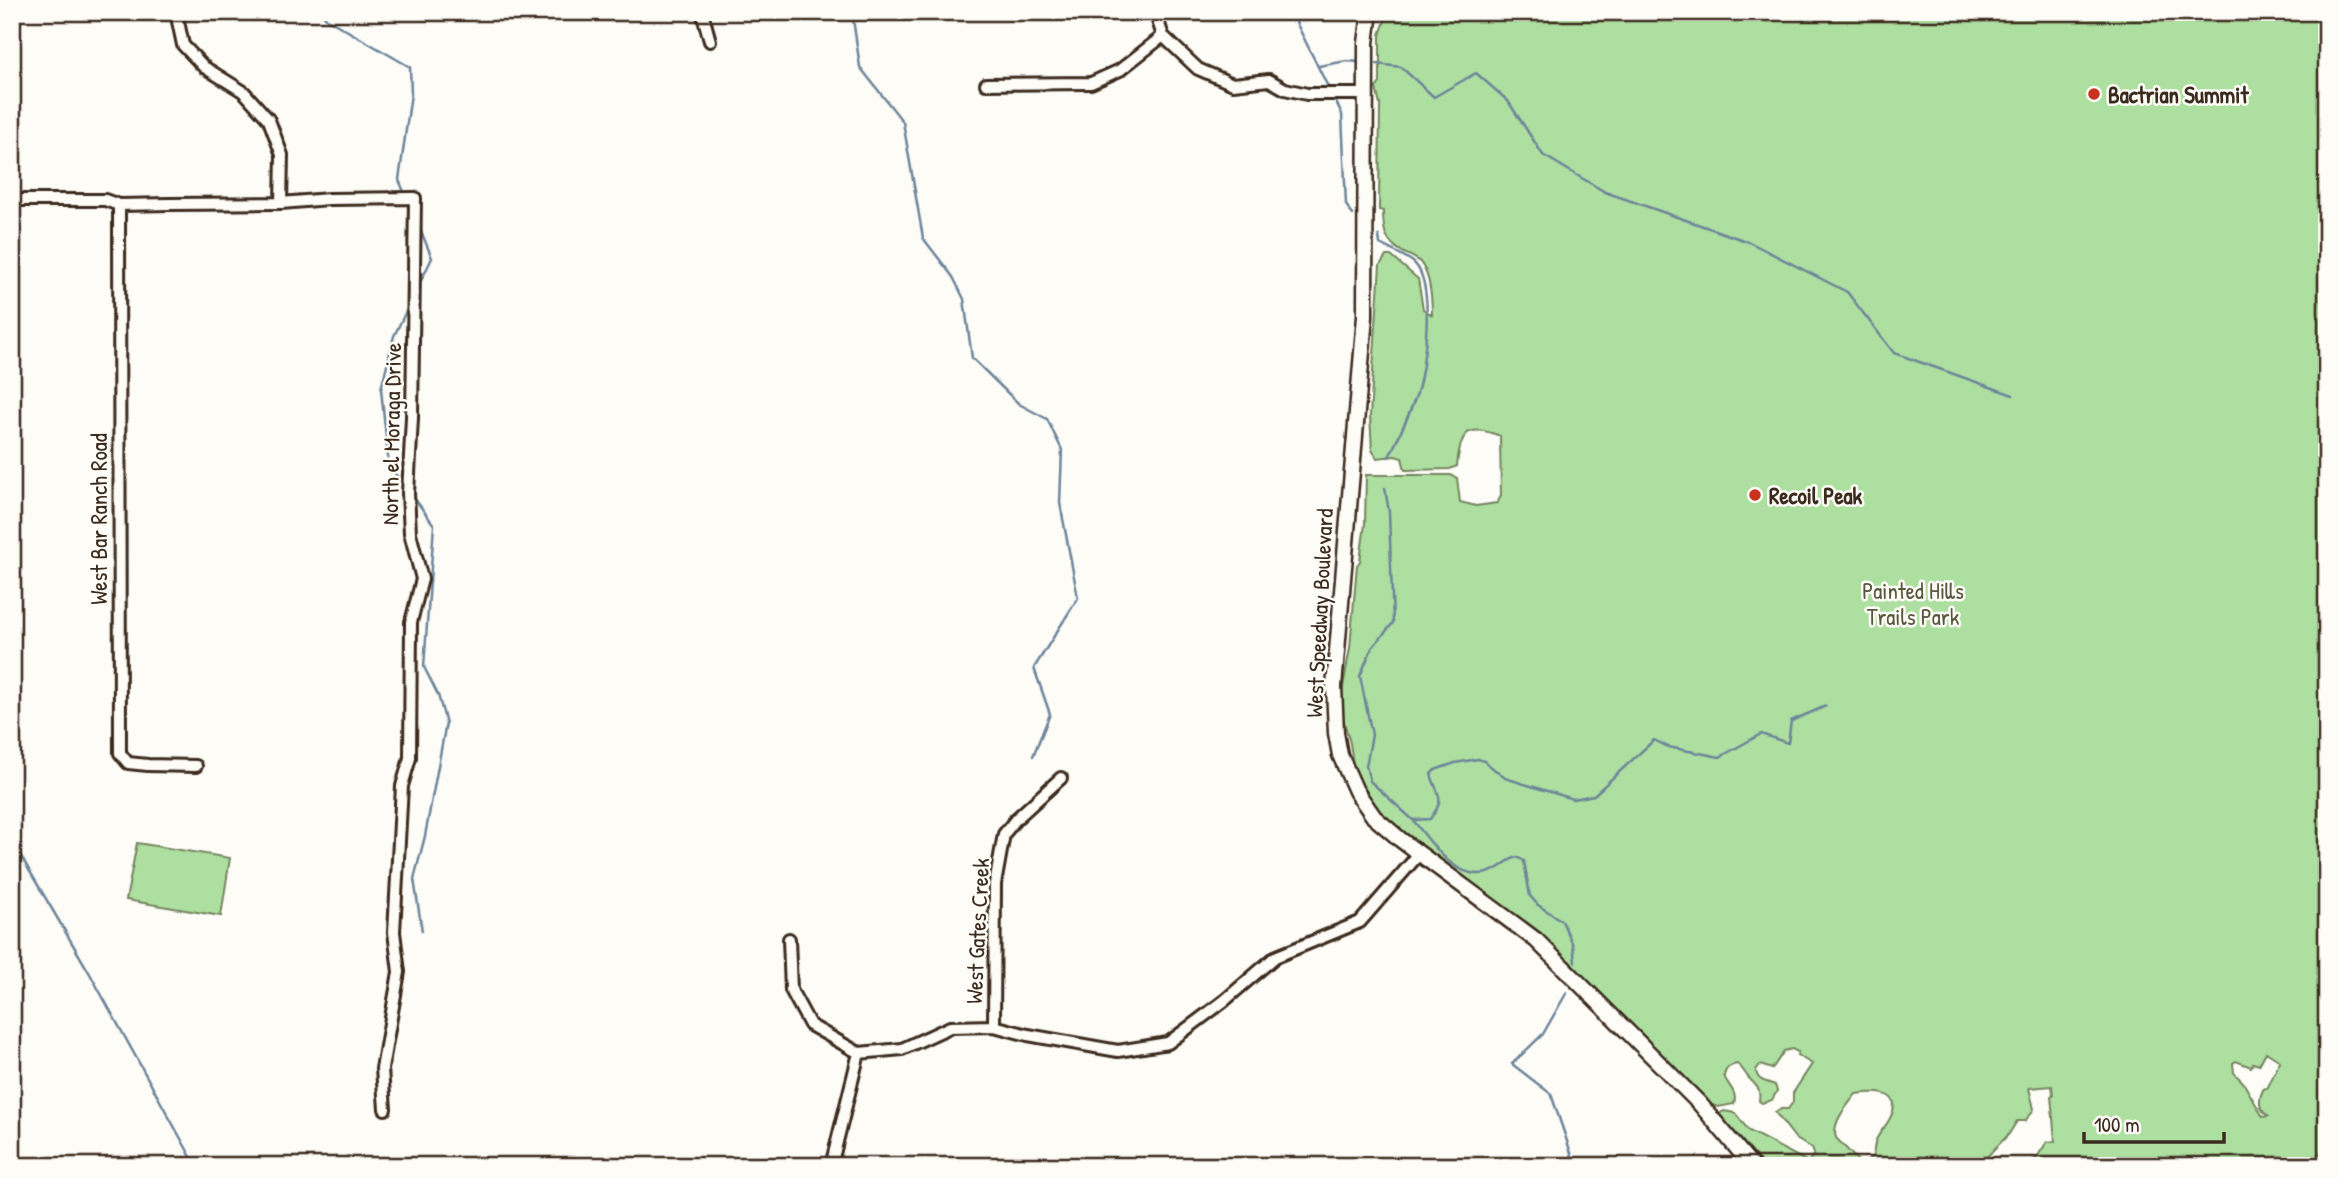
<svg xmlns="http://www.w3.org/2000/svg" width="2339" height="1178" viewBox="0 0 2339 1178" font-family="'Patrick Hand',sans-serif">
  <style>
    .green { fill: #addfa0; stroke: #74845f; stroke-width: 2; fill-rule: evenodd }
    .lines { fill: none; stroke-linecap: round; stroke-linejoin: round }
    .stream { stroke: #6e859a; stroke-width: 2.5 }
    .street-casing { stroke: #3b2a1e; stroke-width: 16 }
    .secondary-casing { stroke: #3b2a1e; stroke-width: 19 }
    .street { stroke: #fdfcf7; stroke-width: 10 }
    .secondary { stroke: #fdfcf7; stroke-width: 14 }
    .poi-dot { fill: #c8321e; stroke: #fdfcf7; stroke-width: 2.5 }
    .labels { text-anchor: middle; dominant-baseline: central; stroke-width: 5; stroke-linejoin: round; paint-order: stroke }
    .poi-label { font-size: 23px; font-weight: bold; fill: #3b2a1e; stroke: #fdfcf7; text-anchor: start }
    .street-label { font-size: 23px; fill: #3b2a1e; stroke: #fdfcf7 }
    .park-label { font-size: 23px; fill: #58573e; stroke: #fdfcf7 }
  </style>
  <rect width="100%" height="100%" fill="#fdfcf7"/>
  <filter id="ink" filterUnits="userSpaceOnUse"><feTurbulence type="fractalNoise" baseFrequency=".0143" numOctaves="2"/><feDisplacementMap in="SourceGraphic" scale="14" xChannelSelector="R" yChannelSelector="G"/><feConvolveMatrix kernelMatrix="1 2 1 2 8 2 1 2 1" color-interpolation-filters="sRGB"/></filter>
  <g filter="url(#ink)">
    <!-- green -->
    <path class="green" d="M 1388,12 L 2327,12 L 2327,1128 L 2321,1151 L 2312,1166 L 2026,1166 L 2037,1157 L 2047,1142 L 2055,1141 L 2051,1096 L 2053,1095 L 2052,1086 L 2029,1088 L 2034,1109 L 2025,1121 L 2017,1121 L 2009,1134 L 1978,1166 L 1869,1166 L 1866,1162 L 1873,1156 C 1874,1151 1874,1145 1876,1140 C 1880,1131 1888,1124 1891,1116 C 1904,1089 1871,1092 1856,1094 C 1847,1106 1831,1123 1836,1138 L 1863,1166 L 1764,1166 L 1719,1114 L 1724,1111 L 1735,1113 L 1749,1131 L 1808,1162 L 1814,1154 L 1812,1148 L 1796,1139 L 1775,1112 L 1781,1109 L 1788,1109 L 1793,1102 L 1793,1093 L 1812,1064 L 1797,1055 L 1798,1052 L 1792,1049 L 1784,1051 L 1772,1069 L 1760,1065 L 1756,1070 C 1757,1082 1766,1081 1775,1085 L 1777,1091 L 1772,1100 L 1762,1103 L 1759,1101 C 1761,1088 1757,1087 1748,1077 C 1744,1072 1743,1068 1737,1064 C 1729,1066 1726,1067 1724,1076 C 1728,1086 1738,1092 1734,1104 L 1718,1107 L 1709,1104 L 1592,985 L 1521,918 L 1415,845 L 1392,827 L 1366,798 L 1354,771 L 1350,743 L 1342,715 L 1342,693 L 1350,648 L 1357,565 L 1360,561 L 1365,524 L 1366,475 L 1451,475 L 1457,478 L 1460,502 L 1476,506 L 1497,503 L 1501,496 L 1500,436 C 1467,423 1460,432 1457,466 L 1450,469 L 1405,470 L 1402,458 L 1395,456 L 1377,458 L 1372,450 L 1370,416 L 1380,265 L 1386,256 L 1391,256 L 1418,279 L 1423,309 L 1432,315 C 1432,299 1431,274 1419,261 C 1415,258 1409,255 1404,253 C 1385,242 1383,232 1383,211 L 1379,210 L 1380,105 L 1376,88 L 1380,83 L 1380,35 ZM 2266,1052 L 2280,1061 L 2267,1089 L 2264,1088 C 2258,1099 2258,1109 2268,1116 L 2263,1117 L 2243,1082 L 2234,1073 L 2233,1063 L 2236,1061 L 2251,1067 L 2253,1063 L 2259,1065 Z
      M 137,843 L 230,858 L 221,916 L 126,900 Z"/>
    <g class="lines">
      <!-- stream -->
      <path class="stream" d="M 321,12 L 327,19 L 410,67 L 411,94 L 399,180 L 405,194
        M 852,12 L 860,67 L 903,122 L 923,238 L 953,277 L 964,299 L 972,358 L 1019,404 L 1047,419 L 1062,450 L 1060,503 L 1078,598 L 1034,668 L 1050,714 L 1033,756
        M 1291,12 L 1328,87
        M 1931,12 L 1932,14
        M 1377,64 L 1401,67 L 1434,97 L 1476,73 L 1508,101 L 1543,155 L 1605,192 L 1749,242 L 1847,292 L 1894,353 L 2013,395
        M 1319,66 L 1347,61 L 1360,62
        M 1336,102 L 1342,114 L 1346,205 L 1353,215
        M 1379,236 L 1380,244 C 1391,250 1404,255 1413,262 C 1436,281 1425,367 1417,393 C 1410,414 1399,436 1389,457
        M 418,287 L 432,258 L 419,226
        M 403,484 L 389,466 L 381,389 L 394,336 L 409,305
        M 1385,488 L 1389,512 L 1393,623 L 1372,648 L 1360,676 L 1372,735 L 1366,766 L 1370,781 L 1413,820 L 1430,819 C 1447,797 1437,796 1431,774 L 1435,770 L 1455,763 L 1478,759 L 1484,761 L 1505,778 L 1573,799 L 1594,795 L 1654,740 L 1668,747 L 1720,757 L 1761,734 L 1788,743 L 1791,721 L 1826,706
        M 412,495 L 434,525 L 424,667 L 438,695 L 446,723 L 425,836 L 414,879 L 422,931
        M 1413,820 C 1431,842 1455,881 1487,873 C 1499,870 1506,860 1517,857 L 1524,861 L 1530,896 L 1538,905 L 1562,921 L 1573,945 L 1575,962
        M 12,841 L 89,972 L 196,1166
        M 1567,992 L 1543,1034 L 1512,1064 L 1551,1094 L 1572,1156 L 1579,1166"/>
      <defs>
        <path id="street" d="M 176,12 L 183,45 L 204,67 L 244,92 L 269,120 L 282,155 L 281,203
          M 702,12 L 710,41
          M 1155,12 L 1163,36 L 1198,69 L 1233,84 L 1269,80 L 1285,89 L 1307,94 L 1366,94
          M 986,84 L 1091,83 L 1120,70 L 1163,36
          M 12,200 L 105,200 L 119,205 L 170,204 L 281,203 L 329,199 L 415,198 L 412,418 L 408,493 L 410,533 L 422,579 L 411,622 L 410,758 L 402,786 L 394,932 L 399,972 L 382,1069 L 385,1109
          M 119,205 L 120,753 L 128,763 L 148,765 L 196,766
          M 789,939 L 791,990 L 810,1025 L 859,1053 L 902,1049 L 950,1027 L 994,1026 L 1028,1035 L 1118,1051 L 1168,1043 L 1224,1001 L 1275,957 L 1360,922 L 1419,854
          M 994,1026 L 995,884 L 1004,834 L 1016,819 L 1061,778
          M 831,1166 L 859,1053"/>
        <path id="secondary" d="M 1370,12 L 1366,43 L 1365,316 L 1334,687 L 1336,733 L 1340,755 L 1356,791 L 1374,817 L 1401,840 L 1536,940 L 1700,1104 L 1752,1166"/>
      </defs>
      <!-- street casing -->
      <use href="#street" class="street-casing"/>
      <!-- secondary casing -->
      <use href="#secondary" class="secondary-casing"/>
      <!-- street -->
      <use href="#street" class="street"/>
      <!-- secondary -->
      <use href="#secondary" class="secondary"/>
    </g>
  </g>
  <!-- markers -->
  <g class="poi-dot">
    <circle cx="2094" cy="94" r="7"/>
    <circle cx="1755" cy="495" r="7"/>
  </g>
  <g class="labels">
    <!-- poi labels -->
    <g class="poi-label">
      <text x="2108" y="94">Bactrian Summit</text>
      <text x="1769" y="495">Recoil Peak</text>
    </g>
    <!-- street labels -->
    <g class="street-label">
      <text transform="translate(391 434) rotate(-89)">North el Moraga Drive</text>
      <text transform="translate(98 519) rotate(-90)">West Bar Ranch Road</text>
      <text transform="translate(1319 613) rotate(-87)">West Speedway Boulevard</text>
      <text transform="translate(977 931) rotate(-87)">West Gates Creek</text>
    </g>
    <!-- park labels -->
    <g class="park-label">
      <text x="1913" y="590">Painted Hills<tspan x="1913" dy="26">Trails Park</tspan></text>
    </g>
  </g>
  <!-- margin -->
  <rect width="2339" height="1178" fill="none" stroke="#fdfcf7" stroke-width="42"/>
  <rect x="21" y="21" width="2297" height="1136" fill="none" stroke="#3b2a1e" stroke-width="2.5" filter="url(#ink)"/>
  <!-- scale -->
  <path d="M2084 1132v10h140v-10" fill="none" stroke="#3b2a1e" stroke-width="3.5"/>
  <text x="2094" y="1132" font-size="21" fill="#3b2a1e" stroke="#fdfcf7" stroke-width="5" paint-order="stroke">100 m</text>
</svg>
